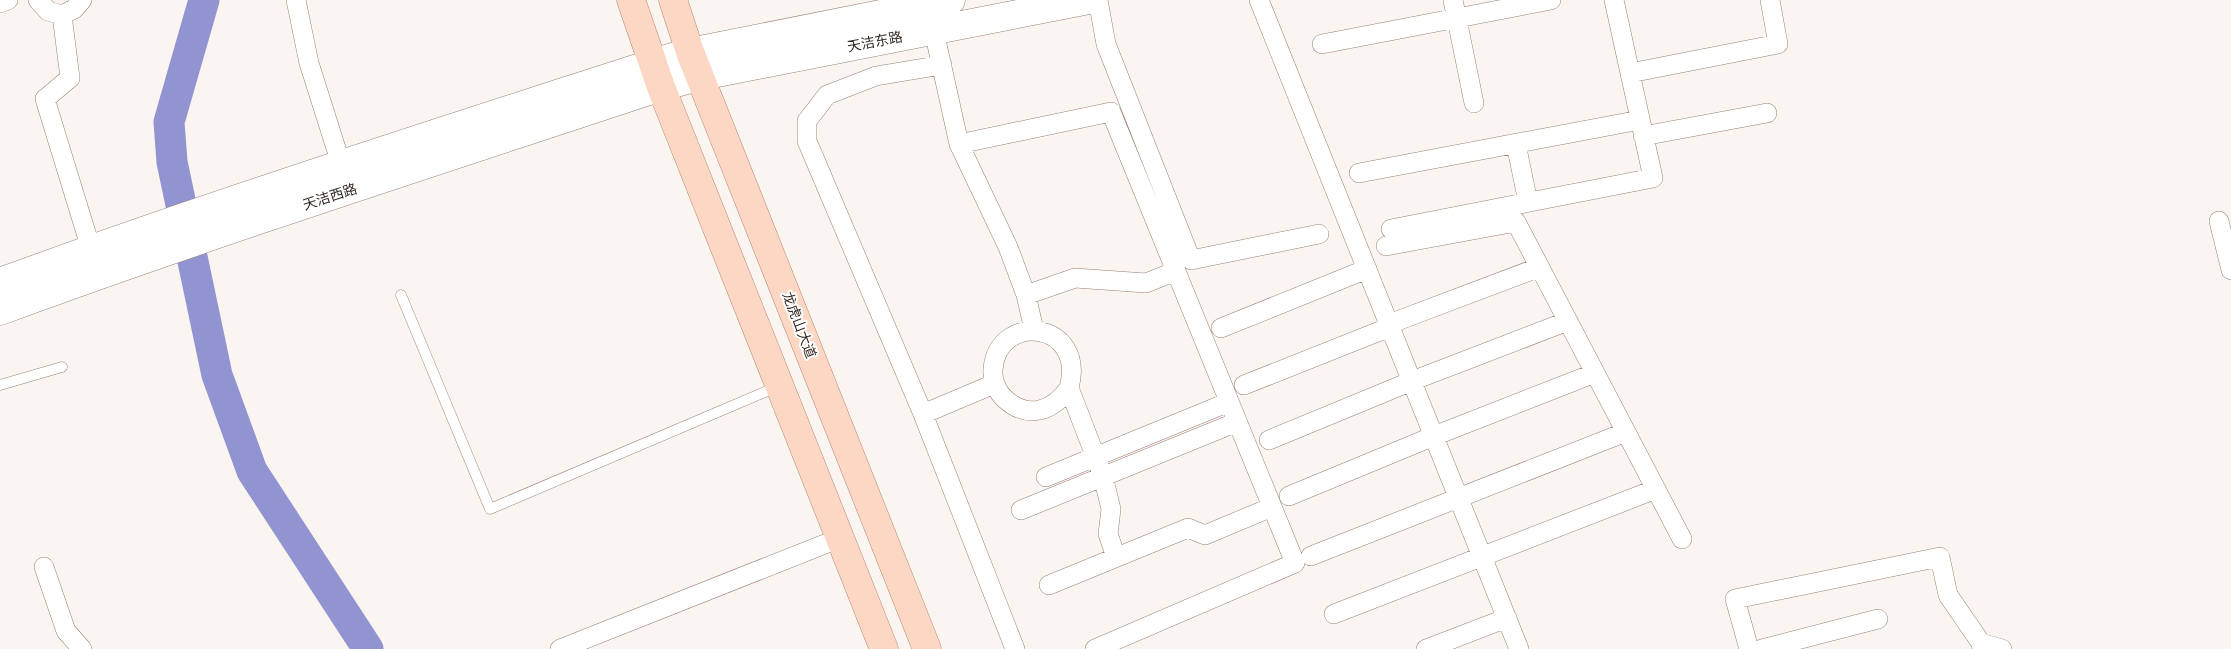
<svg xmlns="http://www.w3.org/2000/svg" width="2231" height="649" viewBox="0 0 2231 649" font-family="'Fira Sans','Noto Sans SC',sans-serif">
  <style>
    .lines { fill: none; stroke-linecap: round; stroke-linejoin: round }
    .river { stroke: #9294d2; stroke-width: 31 }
    .lane-casing { stroke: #9a8072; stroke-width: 11 }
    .street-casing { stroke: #9a8072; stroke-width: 20 }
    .secondary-casing { stroke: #9a8072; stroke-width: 29 }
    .primary-casing { stroke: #b48973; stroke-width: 29 }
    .lane { stroke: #fff; stroke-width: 10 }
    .street { stroke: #fff; stroke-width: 19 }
    .secondary { stroke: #fff; stroke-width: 28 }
    .primary { stroke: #fbd7c4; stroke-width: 28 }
    .labels { text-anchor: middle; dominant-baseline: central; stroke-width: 4; stroke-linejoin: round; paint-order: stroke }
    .street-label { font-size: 14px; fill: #362b25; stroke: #fff }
  </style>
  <rect width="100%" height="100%" fill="#fbf5f2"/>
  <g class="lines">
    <!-- river -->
    <path class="river" d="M 204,0 L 169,122 L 172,162 L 217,375 L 252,471 L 368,649"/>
    <defs>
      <path id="lane" d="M 401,295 L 490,509 L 779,386
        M 0,385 L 62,367"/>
      <path id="street" d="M 38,0 L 48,11 L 62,15 L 74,9 L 82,0
        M 296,0 L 309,63 L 341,164
        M 1098,0 L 1106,44 L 1191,260 L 1319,234
        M 1259,0 L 1519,649
        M 1453,0 L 1474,103
        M 0,3 L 8,0
        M 62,15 L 70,78 L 45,99 L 91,249
        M 934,31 L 959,144 L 1008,247 L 1026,295
        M 1322,44 L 1551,0
        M 942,65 L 876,76 L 827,95 L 807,121 L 807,141 L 923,414 L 1015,649
        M 1630,73 L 1778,44 L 1770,0
        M 1643,136 L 1767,113
        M 959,144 L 1111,112 L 1295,563 L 1095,649
        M 1516,144 L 1528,202
        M 1359,173 L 1640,120
        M 2219,221 L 2231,270
        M 1391,229 L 1653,178 L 1614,0
        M 1386,246 L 1516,222 L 1682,539
        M 1389,324 L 1540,267
        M 1221,328 L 1367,269
        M 1034,330 L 1026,295 L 1075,278 L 1146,283 L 1176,271
        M 1244,385 L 1390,327
        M 1069,388 C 1053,411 1028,420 1005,399 C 997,392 992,380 993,369 C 998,311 1087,321 1069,388 L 1103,476 L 1111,509 L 1108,534 L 1116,557
        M 923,414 L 994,384
        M 1269,440 L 1412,381 L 1568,321
        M 1046,477 L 1229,402
        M 1289,496 L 1434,436 L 1595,373
        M 1021,510 L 1237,422
        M 1311,556 L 1626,432
        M 44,567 L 66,631 L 82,649
        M 1049,585 L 1188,528 L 1205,535 L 1272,507
        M 1334,614 L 1656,489
        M 1981,643 L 2002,649
        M 560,649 L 840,538
        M 1426,649 L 1507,618
        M 1749,649 L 1735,599 L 1940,557 L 1948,595 L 1981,643 L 1982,649
        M 1762,649 L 1878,619"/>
      <path id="secondary" d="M 0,282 C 216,203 434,134 653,63 L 690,52 L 951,0
        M 0,311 C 218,231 440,160 661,87 L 702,76 L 1089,0"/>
      <path id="primary" d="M 631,0 L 661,87 L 884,649
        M 673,0 L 690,52 L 927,649"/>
    </defs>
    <!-- lane casing -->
    <use href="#lane" class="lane-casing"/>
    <!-- street casing -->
    <use href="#street" class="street-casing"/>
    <!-- secondary casing -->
    <use href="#secondary" class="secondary-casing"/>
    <!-- primary casing -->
    <use href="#primary" class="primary-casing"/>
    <!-- lane -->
    <use href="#lane" class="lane"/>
    <!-- street -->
    <use href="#street" class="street"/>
    <!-- secondary -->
    <use href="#secondary" class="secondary"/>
    <!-- primary -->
    <use href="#primary" class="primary"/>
  </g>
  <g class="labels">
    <!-- street labels -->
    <g class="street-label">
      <text transform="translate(875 42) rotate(-11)">天洁东路</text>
      <text transform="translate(330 197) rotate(-18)">天洁西路</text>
      <text transform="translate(799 325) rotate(69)">龙虎山大道</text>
    </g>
  </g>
</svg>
